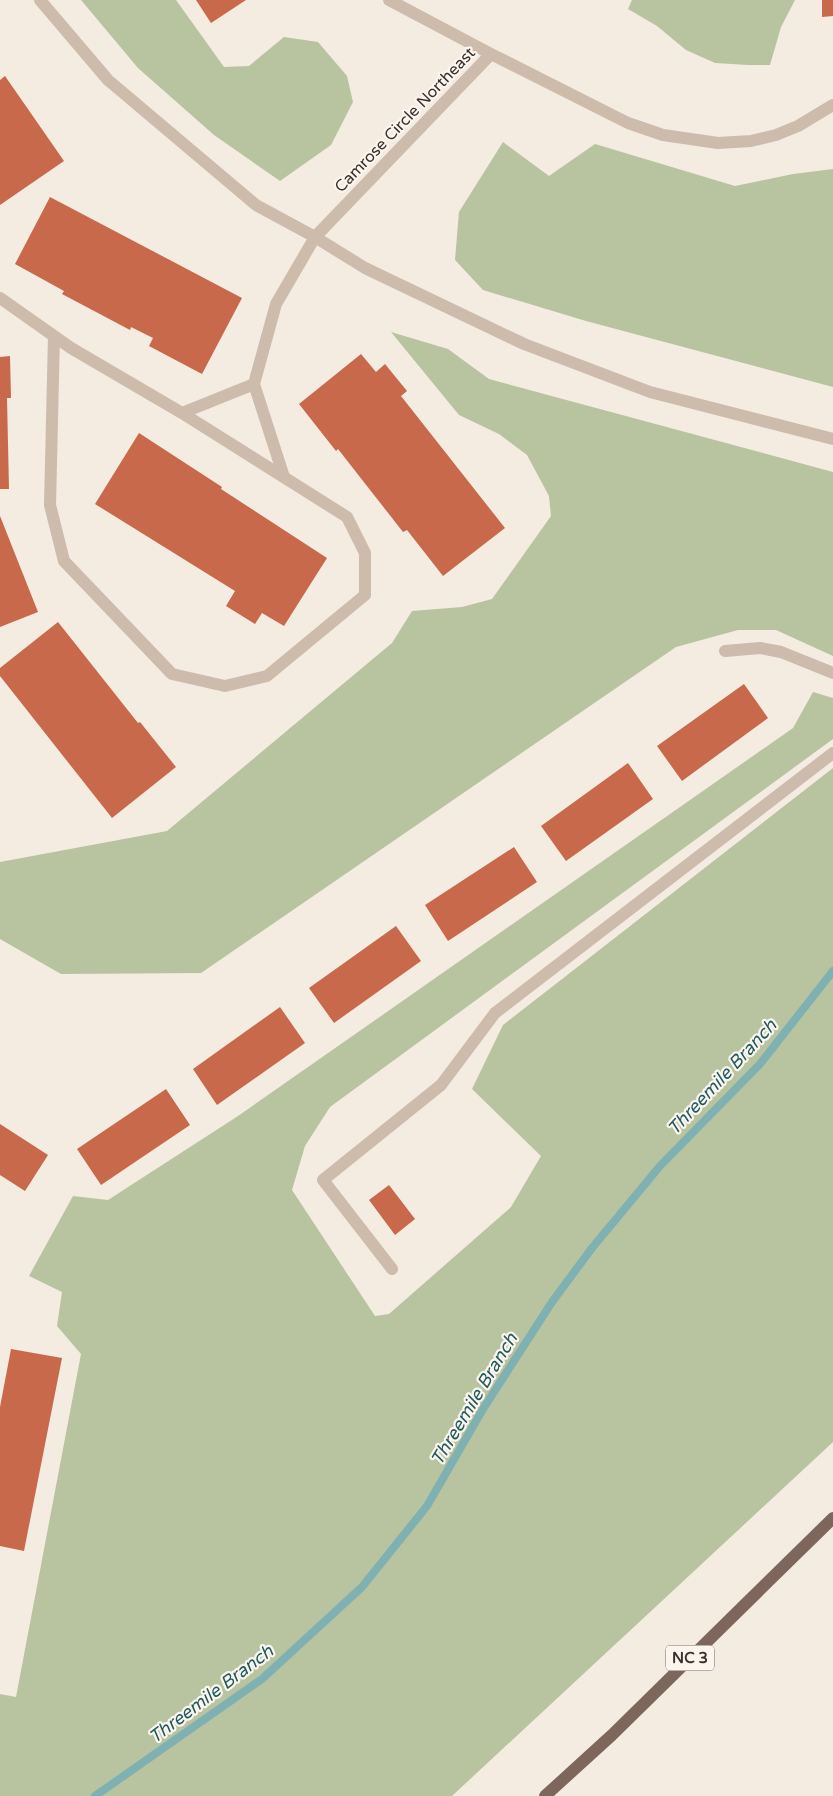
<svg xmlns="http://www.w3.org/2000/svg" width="833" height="1796" viewBox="0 0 833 1796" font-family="'Varela Round',sans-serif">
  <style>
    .green { fill: #b8c4a0 }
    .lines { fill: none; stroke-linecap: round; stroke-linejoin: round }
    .stream { stroke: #7fb0b2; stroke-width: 8 }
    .building { fill: #c8694b }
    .lane { stroke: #cdbbac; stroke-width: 12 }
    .street { stroke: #cdbbac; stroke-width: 12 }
    .primary { stroke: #7d675c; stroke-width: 12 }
    .labels { text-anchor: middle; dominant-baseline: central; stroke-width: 4.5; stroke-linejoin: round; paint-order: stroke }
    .shield { fill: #fbf5ee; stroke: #756b66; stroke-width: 1 }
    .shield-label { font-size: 15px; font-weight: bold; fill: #3b302b }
    .street-label { font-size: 16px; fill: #3b302b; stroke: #fbf5ee }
    .water-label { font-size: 18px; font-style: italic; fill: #1f5a5e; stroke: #fbf5ee }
  </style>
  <rect width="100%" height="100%" fill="#f4ebe1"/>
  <!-- green -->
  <path class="green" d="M 81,0 L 176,0 L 224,67 L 249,66 L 284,37 L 318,42 L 347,76 L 353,102 L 331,145 L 280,181 L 214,135 L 138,68 Z
    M 632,0 L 795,0 L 781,27 L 770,65 L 748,65 L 715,63 L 686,50 L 657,26 L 628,9 Z
    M 503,142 L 549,176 L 595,144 L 735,186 L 793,174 L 833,169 L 833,387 L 586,321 L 483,290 L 455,260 L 459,212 Z
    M 391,332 L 448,349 L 489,379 L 833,472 L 833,656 L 776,630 L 738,630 L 676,647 L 201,973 L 61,974 L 0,939 L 0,862 L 167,831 L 392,643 L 412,611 L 462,607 L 492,599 L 551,516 L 549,496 L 527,455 L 499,434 L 459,415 Z
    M 813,692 L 833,698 L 833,739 L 330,1107 L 305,1146 L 292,1190 L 375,1316 L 389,1314 L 511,1207 L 541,1156 L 472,1089 L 503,1025 L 833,768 L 833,1442 L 452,1796 L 0,1796 L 0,1694 L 16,1697 L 81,1354 L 57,1326 L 62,1292 L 29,1276 L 73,1196 L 108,1200 L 238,1116 L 793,728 Z"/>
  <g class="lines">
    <!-- stream -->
    <path class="stream" d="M 95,1796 L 262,1679 L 362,1587 L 427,1506 L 483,1409 L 552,1302 L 592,1248 L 660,1166 L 760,1064 L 833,971"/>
  </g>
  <!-- building -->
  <path class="building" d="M 196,0 L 246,0 L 211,23 Z
    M 822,0 L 833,0 L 833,16 L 822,17 Z
    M 5,76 L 64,161 L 0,205 L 0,80 Z
    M 50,197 L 242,298 L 202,374 L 149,346 L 153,338 L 131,327 L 130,330 L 62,294 L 64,291 L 15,264 Z
    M 361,354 L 376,372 L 385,364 L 407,391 L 401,396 L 505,528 L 443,576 L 407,530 L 403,532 L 338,449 L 336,451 L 299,404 Z
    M 10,356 L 11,398 L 7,398 L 9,489 L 0,489 L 0,357 Z
    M 139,433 L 222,487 L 221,489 L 327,558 L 284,626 L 262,613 L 255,624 L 226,606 L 235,591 L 95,504 Z
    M 0,516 L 38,612 L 0,627 Z
    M 58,622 L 138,723 L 140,722 L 176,767 L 112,818 L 0,676 L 0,668 Z
    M 744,684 L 768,718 L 682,781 L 657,746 Z
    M 628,763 L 653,799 L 566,861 L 541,826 Z
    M 514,847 L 537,882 L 448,941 L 425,905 Z
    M 396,926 L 421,961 L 334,1023 L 309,988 Z
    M 280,1007 L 305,1043 L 217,1105 L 193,1069 Z
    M 166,1089 L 190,1125 L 101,1185 L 77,1149 Z
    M 0,1124 L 48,1155 L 25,1191 L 0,1175 Z
    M 389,1185 L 415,1219 L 395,1235 L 369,1200 Z
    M 11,1349 L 62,1358 L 24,1551 L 0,1546 L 0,1407 Z"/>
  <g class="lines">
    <!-- lane -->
    <path class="lane" d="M 392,1269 L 323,1180 L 441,1085 L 495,1013 L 833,753"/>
    <!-- street -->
    <path class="street" d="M 40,0 L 108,80 L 256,205 L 315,237 L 365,268 L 524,344 L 650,392 L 833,439
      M 389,0 L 491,54 L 628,123 L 663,135 L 718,143 L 751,141 L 776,135 L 798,126 L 833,105
      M 0,298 L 71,348 L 182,413 L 347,517 L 365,553 L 365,595 L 267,676 L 225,686 L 172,674 L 64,561 L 50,505 L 54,336
      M 182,413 L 254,384
      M 284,477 L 254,384 L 276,304 L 315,237 L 491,54
      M 725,651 L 760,648 L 781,652 L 833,673"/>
    <!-- primary -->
    <path class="primary" d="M 545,1796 L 612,1735 L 833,1518"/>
  </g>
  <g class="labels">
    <!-- shield labels -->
    <rect class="shield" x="666" y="1645.5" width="48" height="25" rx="4"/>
    <g class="shield-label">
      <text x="690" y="1658">NC 3</text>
    </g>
    <!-- street labels -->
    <g class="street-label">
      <text transform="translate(405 120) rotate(-46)">Camrose Circle Northeast</text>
    </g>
    <!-- water labels -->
    <g class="water-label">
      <text transform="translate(722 1077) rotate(-47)">Threemile Branch</text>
      <text transform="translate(474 1399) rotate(-59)">Threemile Branch</text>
      <text transform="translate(211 1694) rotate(-37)">Threemile Branch</text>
    </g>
  </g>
</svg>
